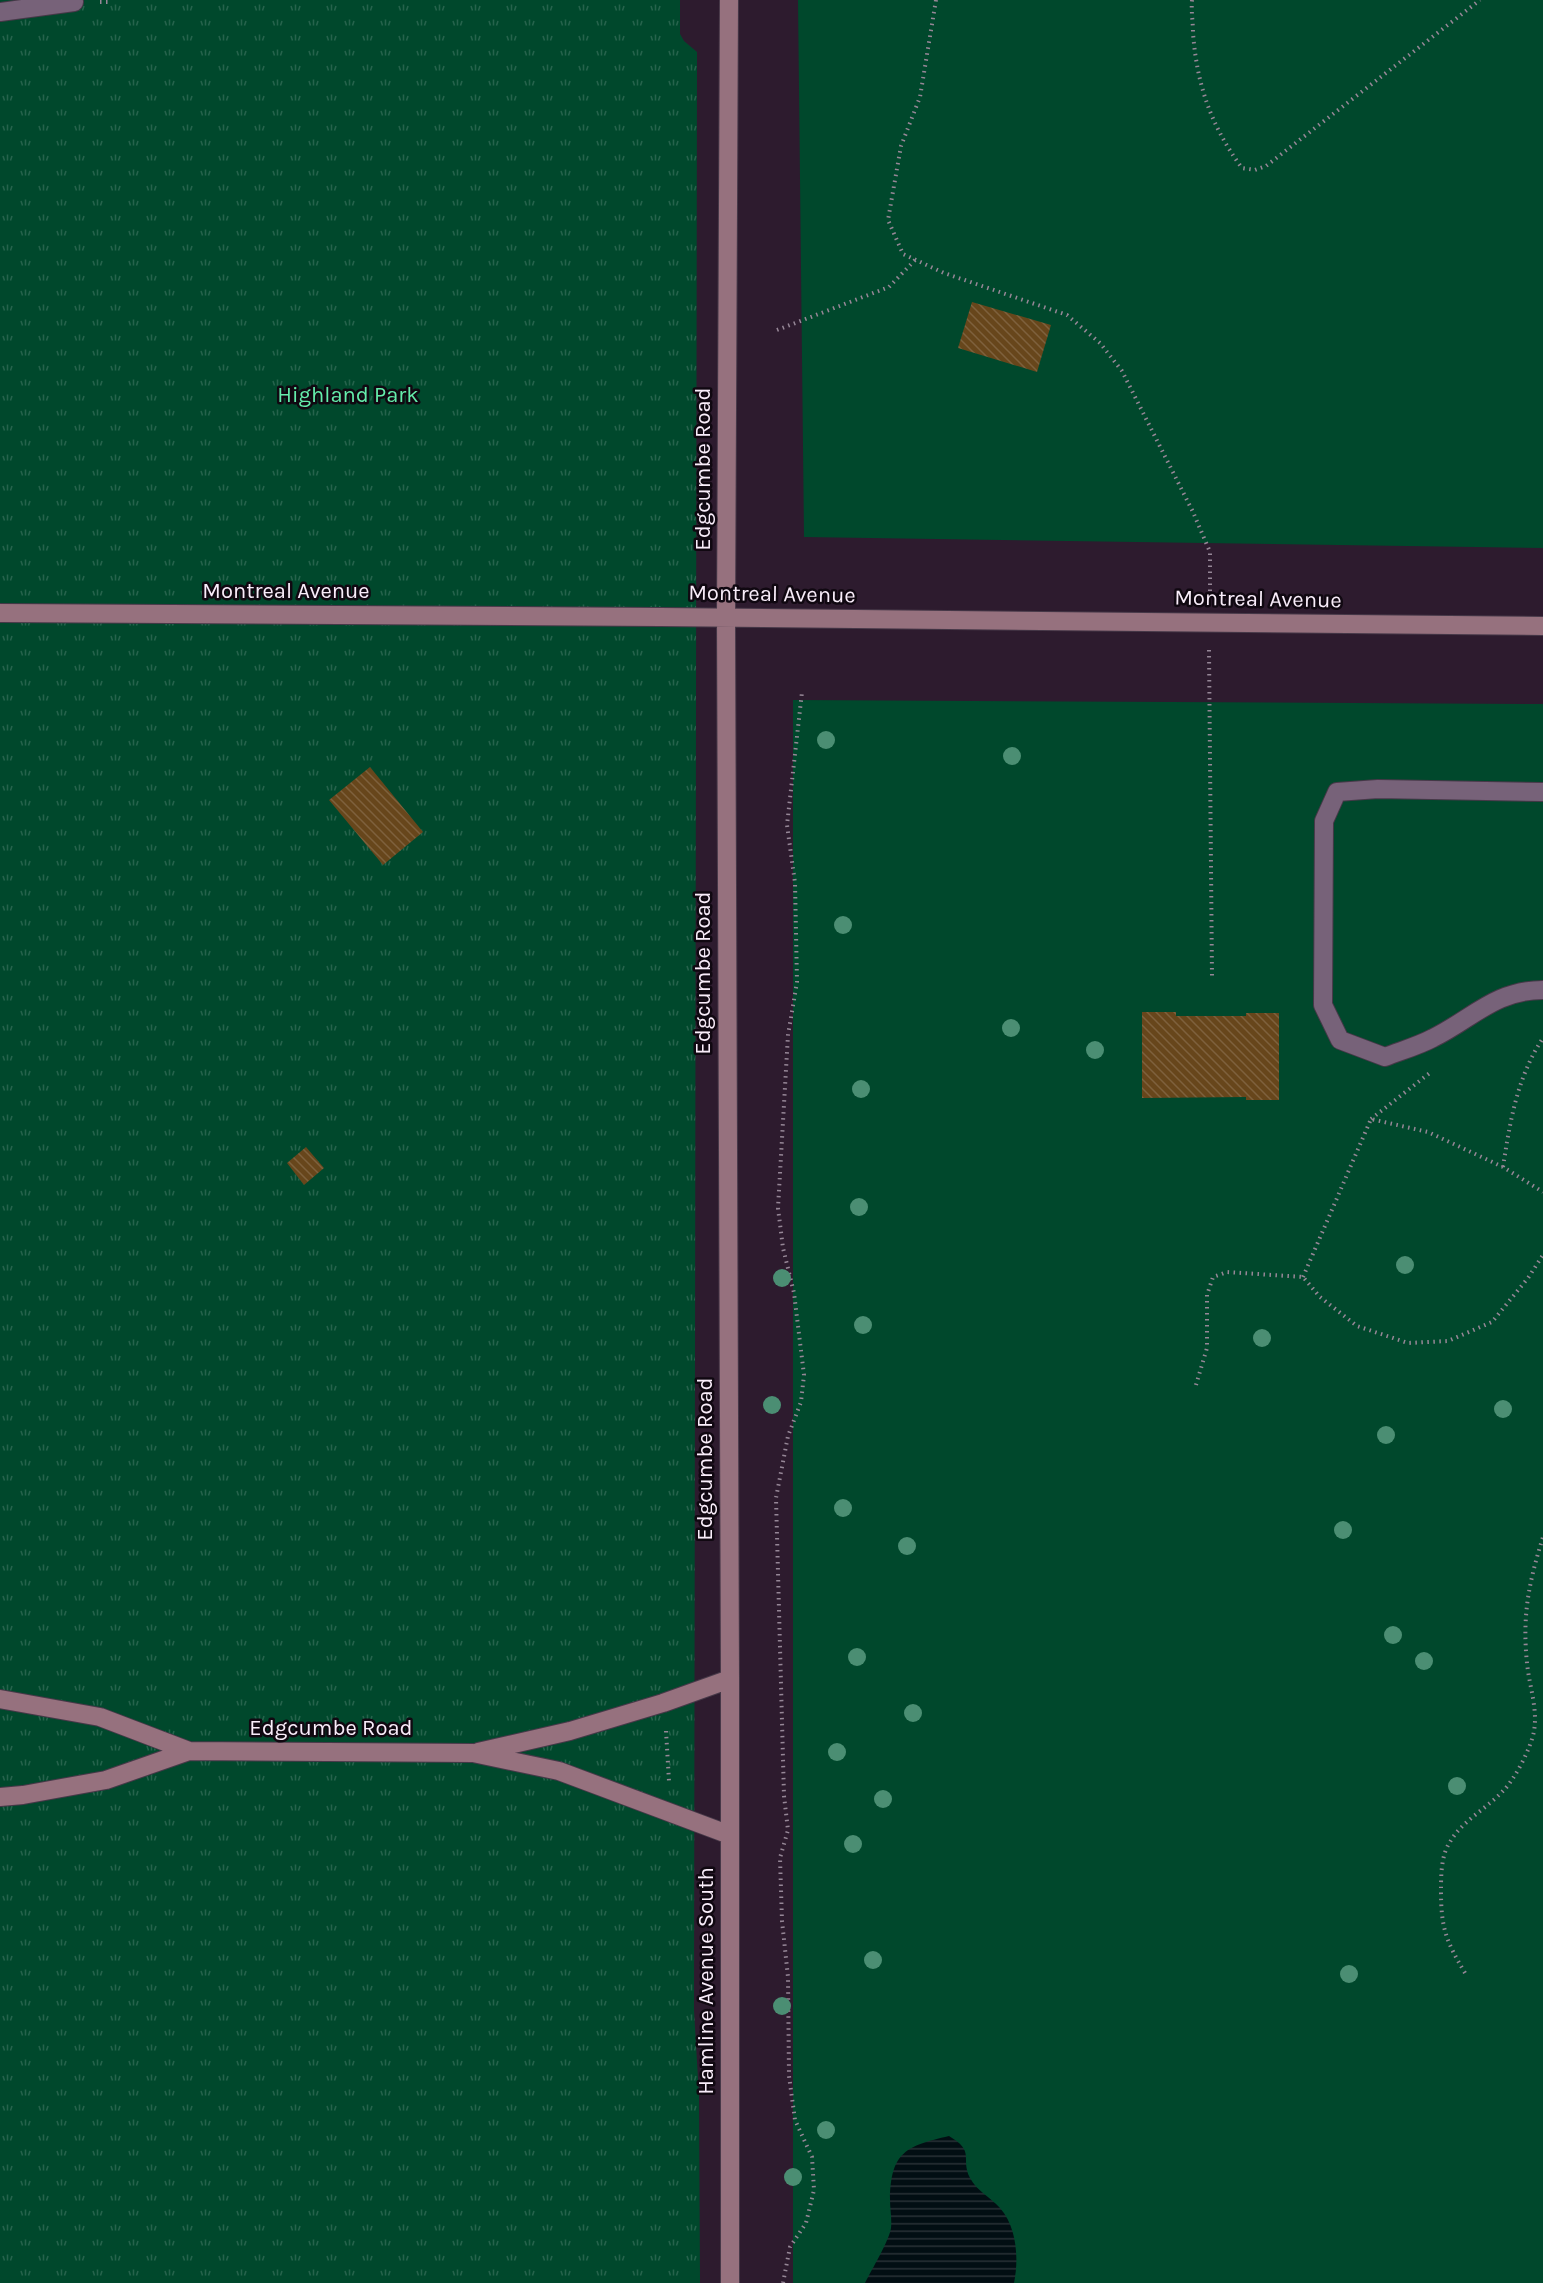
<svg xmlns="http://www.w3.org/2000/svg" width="1543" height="2283" viewBox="0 0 1543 2283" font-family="Karla,sans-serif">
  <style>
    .green { fill: #00482c }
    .park { fill: url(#park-tufts) }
    .water { fill: url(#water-rules) }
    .building { fill: url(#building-back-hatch) }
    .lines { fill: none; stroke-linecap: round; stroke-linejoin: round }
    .lane-casing { stroke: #463848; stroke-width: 20 }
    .secondary-casing { stroke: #463848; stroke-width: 20 }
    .path { stroke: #968797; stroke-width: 4; stroke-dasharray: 1.5 4.5; stroke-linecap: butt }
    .lane { stroke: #776279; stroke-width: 18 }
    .secondary { stroke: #96717e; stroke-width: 18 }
    .tree { fill: #4b8e73 }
    .labels { text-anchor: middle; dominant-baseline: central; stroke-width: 5; stroke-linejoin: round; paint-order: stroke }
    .park-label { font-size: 22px; fill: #64edab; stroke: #100811 }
    .street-label { font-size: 22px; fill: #f9edfa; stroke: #100811 }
  </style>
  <defs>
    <pattern id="park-tufts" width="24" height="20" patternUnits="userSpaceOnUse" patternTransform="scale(1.5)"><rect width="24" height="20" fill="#00482c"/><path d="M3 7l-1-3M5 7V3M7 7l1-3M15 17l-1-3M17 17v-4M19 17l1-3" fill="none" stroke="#26634c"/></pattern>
    <pattern id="water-rules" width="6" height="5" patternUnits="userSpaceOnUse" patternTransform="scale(1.5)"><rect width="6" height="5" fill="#020e13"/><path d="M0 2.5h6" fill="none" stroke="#283136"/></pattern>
    <pattern id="building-back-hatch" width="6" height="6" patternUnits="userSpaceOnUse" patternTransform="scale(1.5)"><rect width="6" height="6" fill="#67461b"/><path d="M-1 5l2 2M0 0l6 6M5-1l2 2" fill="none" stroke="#7e613d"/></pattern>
  </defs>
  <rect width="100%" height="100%" fill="#2d1b2e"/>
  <!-- green -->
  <path class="green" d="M 798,0 L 1543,0 L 1543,548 L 804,537 Z
    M 793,700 L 1543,704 L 1543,2283 L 793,2283 Z"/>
  <!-- park -->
  <path class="park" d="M 0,0 L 680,0 L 680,34 L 684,41 L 697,52 L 694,2010 L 699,2096 L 700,2283 L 0,2283 Z"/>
  <!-- water -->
  <path class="water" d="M 949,2136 C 976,2152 960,2158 970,2178 C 977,2191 990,2197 1000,2208 C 1017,2227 1019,2259 1014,2283 L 865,2283 C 872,2269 889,2241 891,2228 C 892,2219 890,2209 890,2199 C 891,2152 906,2146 949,2136 Z"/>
  <!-- building -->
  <path class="building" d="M 972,302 L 1051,325 L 1037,372 L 958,348 Z
    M 370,767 L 423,832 L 383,865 L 329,800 Z
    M 1142,1012 L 1176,1012 L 1176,1016 L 1246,1016 L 1246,1013 L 1279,1013 L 1279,1100 L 1246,1100 L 1246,1097 L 1142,1098 Z
    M 306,1147 L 324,1168 L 304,1185 L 287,1163 Z"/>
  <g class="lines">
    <defs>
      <path id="lane" d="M 0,12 L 74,2
        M 1543,792 L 1378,789 L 1337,792 L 1324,821 L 1323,1005 L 1340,1040 L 1385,1057 C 1400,1051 1418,1046 1433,1038 C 1472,1019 1495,990 1543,990"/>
      <path id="secondary" d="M 729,0 L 726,617 L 730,1679 L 730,2283
        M 0,613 L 660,617 L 1543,626
        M 0,1699 L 100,1717 L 189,1751
        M 478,1752 L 570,1731 L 663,1703 L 730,1679
        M 0,1797 L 23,1795 L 106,1780 L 189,1751 L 473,1753 L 559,1771 L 730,1835"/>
    </defs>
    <!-- lane casing -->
    <use href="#lane" class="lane-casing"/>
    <!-- secondary casing -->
    <use href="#secondary" class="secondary-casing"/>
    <!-- path -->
    <path class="path" d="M 936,0 L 920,97 L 901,146 L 888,220 L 903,254 L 944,273 L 1067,315 L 1100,343 L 1122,371 L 1193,512 L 1210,552 L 1210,595
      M 1192,0 C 1191,11 1193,22 1193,33 C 1197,85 1211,126 1242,168 L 1255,170 L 1266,166 L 1480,0
      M 100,2 L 108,2 L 110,0
      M 777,330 L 889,287 L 915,260
      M 1209,650 L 1212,977
      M 1371,1119 L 1431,1072
      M 1503,1167 C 1510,1122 1517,1077 1543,1038
      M 1303,1277 L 1371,1119 L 1428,1132 L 1503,1167 L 1543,1192
      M 1196,1385 L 1207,1348 L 1207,1295 L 1213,1277 L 1227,1272 L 1303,1277 L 1320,1297 L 1357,1326 L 1408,1343 L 1448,1341 L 1492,1322 L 1528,1278 L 1543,1255
      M 666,1731 L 669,1781
      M 1465,1973 C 1446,1941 1441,1928 1441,1891 C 1441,1876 1441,1855 1450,1842 C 1462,1821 1486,1809 1503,1791 C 1515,1779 1531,1748 1534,1731 C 1538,1709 1529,1685 1527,1663 C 1522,1615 1529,1582 1543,1537
      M 783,2283 L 790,2247 L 806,2223 L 814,2190 L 812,2157 L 795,2120 L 789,2076 L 788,1977 L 782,1921 L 780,1858 L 788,1830 L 784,1796 L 776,1498 L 788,1436 L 801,1402 L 804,1375 L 794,1293 L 783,1248 L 778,1208 L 788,1035 L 797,982 L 795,883 L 787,825 L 802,692"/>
    <!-- lane -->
    <use href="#lane" class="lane"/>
    <!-- secondary -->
    <use href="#secondary" class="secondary"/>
  </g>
  <!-- trees -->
  <g class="tree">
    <circle cx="826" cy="740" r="9"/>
    <circle cx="1012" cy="756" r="9"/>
    <circle cx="843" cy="925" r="9"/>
    <circle cx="1011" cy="1028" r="9"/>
    <circle cx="1095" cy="1050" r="9"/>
    <circle cx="861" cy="1089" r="9"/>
    <circle cx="859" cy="1207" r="9"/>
    <circle cx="1405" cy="1265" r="9"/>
    <circle cx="782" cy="1278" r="9"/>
    <circle cx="863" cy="1325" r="9"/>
    <circle cx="1262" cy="1338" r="9"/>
    <circle cx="772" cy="1405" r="9"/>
    <circle cx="1503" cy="1409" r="9"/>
    <circle cx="1386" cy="1435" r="9"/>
    <circle cx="843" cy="1508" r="9"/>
    <circle cx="1343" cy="1530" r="9"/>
    <circle cx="907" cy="1546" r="9"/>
    <circle cx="1393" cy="1635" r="9"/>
    <circle cx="857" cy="1657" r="9"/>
    <circle cx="1424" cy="1661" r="9"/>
    <circle cx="913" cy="1713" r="9"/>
    <circle cx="837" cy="1752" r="9"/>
    <circle cx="1457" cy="1786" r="9"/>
    <circle cx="883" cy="1799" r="9"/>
    <circle cx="853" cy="1844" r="9"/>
    <circle cx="873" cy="1960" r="9"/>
    <circle cx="1349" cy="1974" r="9"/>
    <circle cx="782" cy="2006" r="9"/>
    <circle cx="826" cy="2130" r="9"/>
    <circle cx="793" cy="2177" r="9"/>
  </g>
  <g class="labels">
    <!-- park labels -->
    <g class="park-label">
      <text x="348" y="395">Highland Park</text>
    </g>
    <!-- street labels -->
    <g class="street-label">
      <text transform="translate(703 469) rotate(-90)">Edgcumbe Road</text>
      <text x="286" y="591">Montreal Avenue</text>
      <text transform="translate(772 594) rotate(1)">Montreal Avenue</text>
      <text transform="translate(1258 599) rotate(1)">Montreal Avenue</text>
      <text transform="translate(703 973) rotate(-90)">Edgcumbe Road</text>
      <text transform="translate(705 1459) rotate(-90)">Edgcumbe Road</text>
      <text x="331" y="1728">Edgcumbe Road</text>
      <text transform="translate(706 1981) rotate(-90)">Hamline Avenue South</text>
    </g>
  </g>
</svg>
